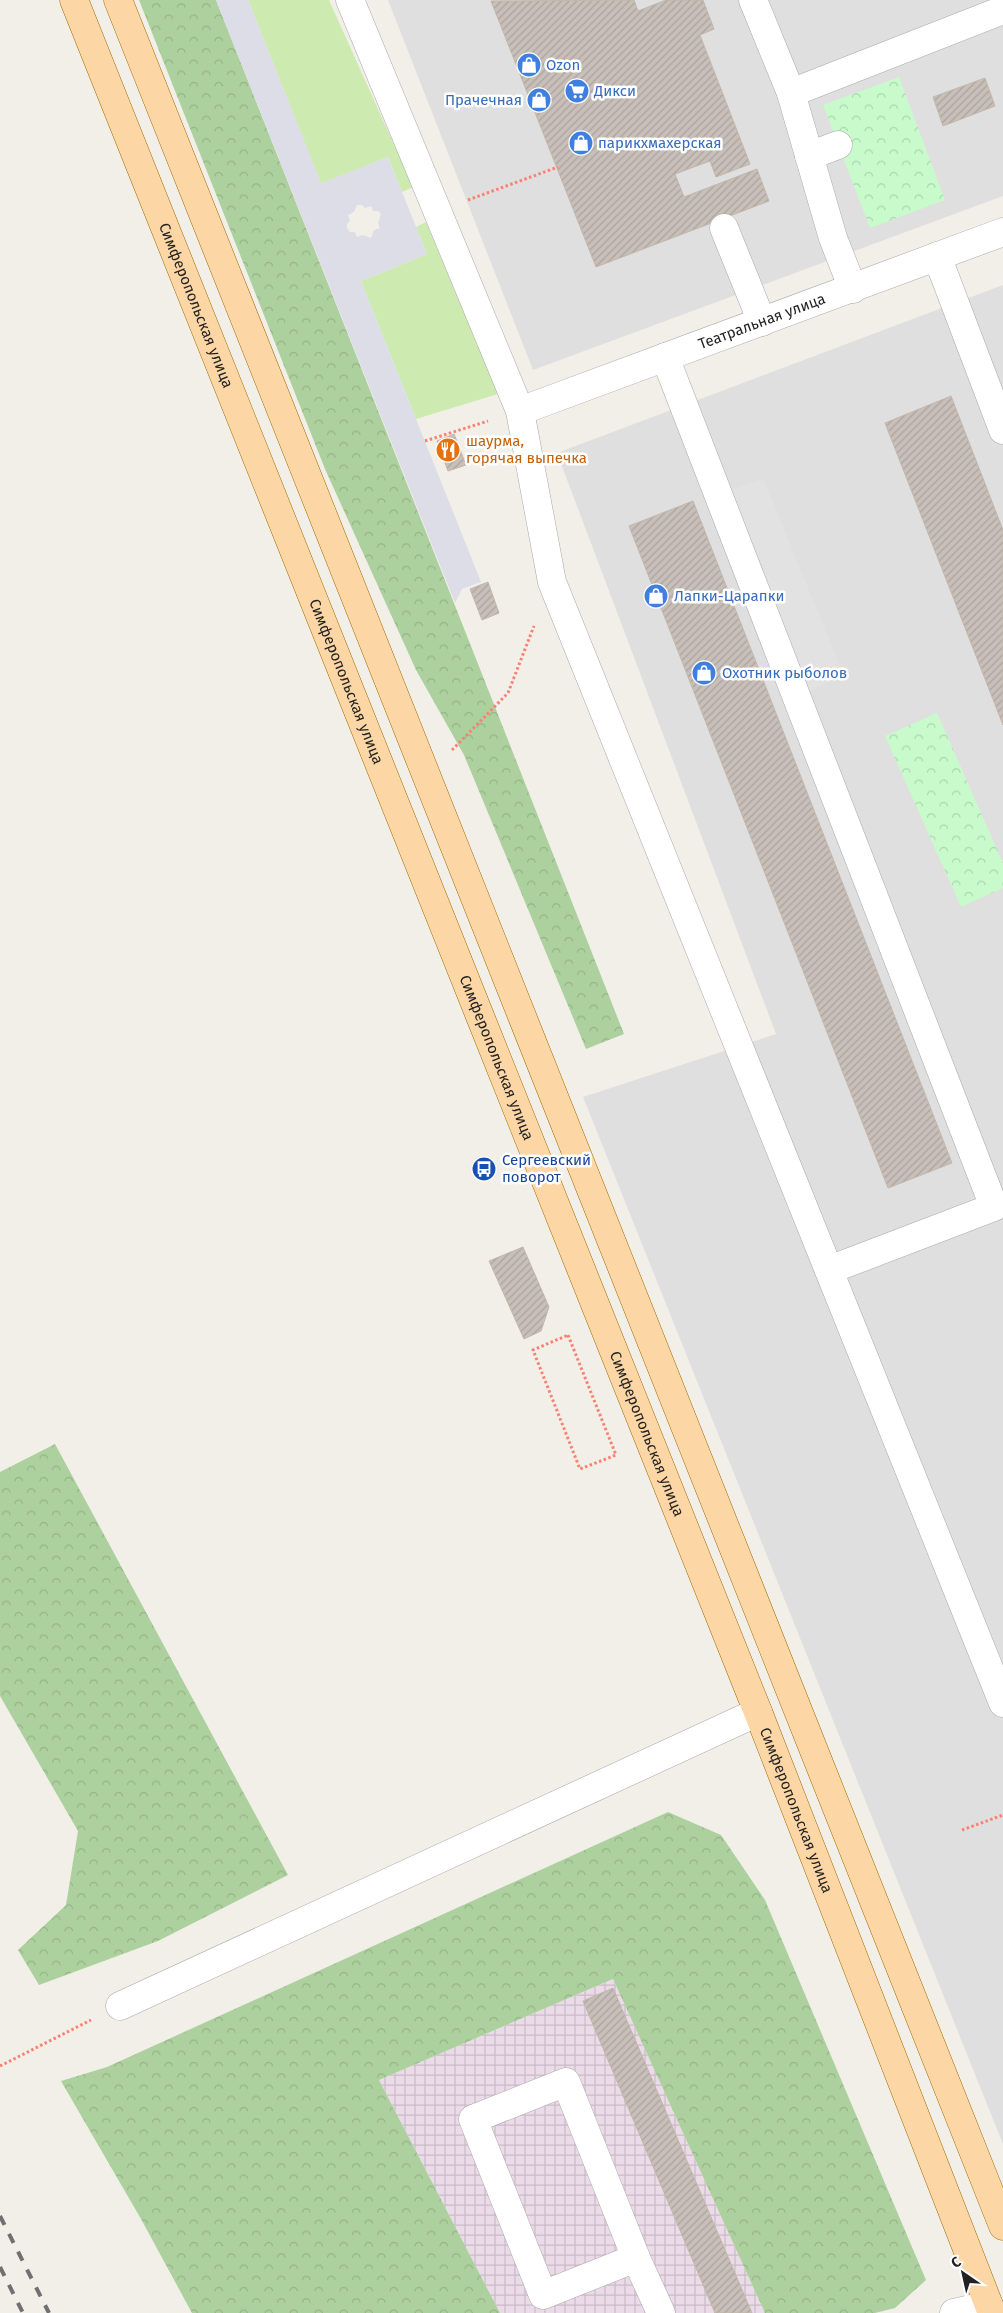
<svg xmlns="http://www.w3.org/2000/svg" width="1003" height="2313" viewBox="0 0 1003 2313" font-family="'Fira Sans',sans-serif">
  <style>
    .residential { fill: #e0dfdf }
    .industrial { fill: url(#industrial-grid) }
    .grass { fill: #cdebb0 }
    .forest { fill: url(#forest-crowns) }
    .park { fill: url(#park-crowns) }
    .parking { fill: #e2e2e2 }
    .plaza { fill: #dddde8; fill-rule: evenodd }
    .building { fill: url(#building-hatch); stroke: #c4b6ab }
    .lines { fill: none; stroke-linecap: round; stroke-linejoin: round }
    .minor-casing { stroke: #a9a9a9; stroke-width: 29 }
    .major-casing { stroke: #a06b00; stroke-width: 29 }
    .path { stroke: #fa8072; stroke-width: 3; stroke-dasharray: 2.5 2.5; stroke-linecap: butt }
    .minor { stroke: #fff; stroke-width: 28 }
    .major { stroke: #fcd6a4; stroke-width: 28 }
    .rail { stroke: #707070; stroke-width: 4; stroke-dasharray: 10 10; stroke-linecap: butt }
    .labels { text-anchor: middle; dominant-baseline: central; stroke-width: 5; stroke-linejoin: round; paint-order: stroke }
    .shop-label { font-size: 15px; fill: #366cbe; stroke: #fff; text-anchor: start }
    .street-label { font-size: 15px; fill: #222; stroke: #fff }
    .food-label { font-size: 15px; fill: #c56008; stroke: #fff; text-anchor: start }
    .transit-label { font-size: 15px; fill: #164399; stroke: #fff; text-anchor: start }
  </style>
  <defs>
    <pattern id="industrial-grid" width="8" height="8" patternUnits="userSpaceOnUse" patternTransform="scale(1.25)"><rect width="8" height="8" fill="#ebdbe8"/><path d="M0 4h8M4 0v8" fill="none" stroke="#c9bcc7"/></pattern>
    <pattern id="forest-crowns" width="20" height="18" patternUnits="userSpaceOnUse" patternTransform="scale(1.25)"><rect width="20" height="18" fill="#add19e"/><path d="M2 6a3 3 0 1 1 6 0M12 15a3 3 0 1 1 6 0" fill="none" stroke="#95b388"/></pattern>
    <pattern id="park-crowns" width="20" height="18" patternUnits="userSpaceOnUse" patternTransform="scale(1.25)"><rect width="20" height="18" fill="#c8facc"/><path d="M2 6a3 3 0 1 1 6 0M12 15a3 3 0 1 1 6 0" fill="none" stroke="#acd6af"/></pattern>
    <pattern id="building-hatch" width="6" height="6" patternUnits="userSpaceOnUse" patternTransform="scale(1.25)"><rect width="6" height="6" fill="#c7bfb8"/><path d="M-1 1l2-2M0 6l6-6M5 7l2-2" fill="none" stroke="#aba49e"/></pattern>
  </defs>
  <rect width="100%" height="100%" fill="#f2efe9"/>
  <!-- residential -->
  <path class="residential" d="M 388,0 L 1003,0 L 1003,196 L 533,370 Z
    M 1003,285 L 1003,2144 L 583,1097 L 776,1034 L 557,453 Z"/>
  <!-- industrial -->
  <path class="industrial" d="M 613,1979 L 765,2313 L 500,2313 L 379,2080 Z"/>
  <!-- grass -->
  <path class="grass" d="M 248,0 L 329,0 L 413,187 L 402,192 L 388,157 L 321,184 Z
    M 426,222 L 498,394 L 416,419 L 361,281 L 427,254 L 416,227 Z"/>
  <!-- forest -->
  <path class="forest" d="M 139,0 L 216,0 L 624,1034 L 586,1049 L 464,755 L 416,670 L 325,469 Z
    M 55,1444 L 288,1875 L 158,1941 L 39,1985 L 18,1950 L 66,1905 L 78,1831 L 0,1696 L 0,1472 Z
    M 668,1812 L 721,1835 L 765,1900 L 926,2280 L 895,2308 L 875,2313 L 765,2313 L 613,1979 L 379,2080 L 500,2313 L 192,2313 L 141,2219 L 61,2081 L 107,2067 Z"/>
  <!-- park -->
  <path class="park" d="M 899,77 L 945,200 L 870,228 L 823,105 Z
    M 937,713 L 1003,863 L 1003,888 L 961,907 L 885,736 Z"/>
  <!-- parking -->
  <path class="parking" d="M 763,478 L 844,676 L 803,693 L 723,494 Z"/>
  <!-- plaza -->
  <path class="plaza" d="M 216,0 L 248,0 L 321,183 L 388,157 L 427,254 L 361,281 L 481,582 L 462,589 L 455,603 ZM 357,205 L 362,205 L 365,208 L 371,206 L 373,211 L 378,211 L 381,214 L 378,223 L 380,228 L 374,230 L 371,238 L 363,235 L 357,237 L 355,232 L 350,232 L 347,228 L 347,224 L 350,221 L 348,215 L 354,212 Z"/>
  <!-- building -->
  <path class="building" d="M 634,0 L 638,11 L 666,0 L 703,0 L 714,29 L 700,35 L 750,164 L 716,177 L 710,161 L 675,174 L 684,197 L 757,169 L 769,201 L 596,267 L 491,1 Z
    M 985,78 L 995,106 L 943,126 L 933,97 Z
    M 951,396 L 1003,530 L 1003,725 L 885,423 Z
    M 454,434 L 466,465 L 448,471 L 437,441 Z
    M 693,501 L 952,1163 L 888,1188 L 629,526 Z
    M 488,582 L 499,613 L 482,620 L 470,589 Z
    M 523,1247 L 549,1307 L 541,1331 L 524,1339 L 489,1261 Z
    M 613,1988 L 752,2313 L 715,2313 L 583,2001 Z"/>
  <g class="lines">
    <defs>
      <g id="minor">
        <path d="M 350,0 L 520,411 L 552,582 L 1003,1703"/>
        <path d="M 753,0 L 791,93 L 833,238 L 853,289"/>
        <path d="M 791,93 L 1003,10"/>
        <path d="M 809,156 L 838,145"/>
        <path d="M 724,228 L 762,322"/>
        <path d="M 937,256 L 1003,430"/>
        <path d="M 665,357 L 994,1207 L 829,1270"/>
        <path id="s1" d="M 520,411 L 1003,232"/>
        <path d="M 120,2006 L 758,1712"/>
        <path d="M 566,2082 L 636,2258 L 543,2295 L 473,2119 Z"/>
        <path d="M 636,2258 L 661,2313"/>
        <path d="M 954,2313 L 989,2305"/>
      </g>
      <g id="major">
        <path id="s2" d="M 74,0 L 758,1712 L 992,2313"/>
        <path d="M 118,0 L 1003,2226"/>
      </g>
    </defs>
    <!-- minor casing -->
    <use href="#minor" class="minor-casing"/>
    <!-- major casing -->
    <use href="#major" class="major-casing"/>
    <!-- path -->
    <path class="path" d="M 468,200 L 558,167
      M 425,441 L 488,421
      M 452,750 L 508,693 L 534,626
      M 568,1335 L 616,1455 L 580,1469 L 533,1350 Z
      M 962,1830 L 1003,1815
      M 0,2066 L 91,2020"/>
    <!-- minor -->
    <use href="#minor" class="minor"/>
    <!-- major -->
    <use href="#major" class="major"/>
    <!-- rail -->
    <path class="rail" d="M 0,2216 L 49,2313
      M 0,2267 L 23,2313"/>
  </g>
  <!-- icons -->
  <defs>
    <symbol id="shop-disc" viewBox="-11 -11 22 22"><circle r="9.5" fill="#3f7fe0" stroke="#fff"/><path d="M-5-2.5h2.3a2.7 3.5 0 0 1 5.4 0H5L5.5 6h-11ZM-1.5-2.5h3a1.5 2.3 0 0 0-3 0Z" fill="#fff"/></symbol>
    <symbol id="supermarket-disc" viewBox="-11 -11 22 22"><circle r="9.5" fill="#3f7fe0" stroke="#fff"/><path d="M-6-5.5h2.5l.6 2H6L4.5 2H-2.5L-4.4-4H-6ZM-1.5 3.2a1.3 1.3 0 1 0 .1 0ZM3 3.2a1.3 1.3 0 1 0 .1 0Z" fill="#fff"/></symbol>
    <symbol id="restaurant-disc" viewBox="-11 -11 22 22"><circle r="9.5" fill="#e8710a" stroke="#fff"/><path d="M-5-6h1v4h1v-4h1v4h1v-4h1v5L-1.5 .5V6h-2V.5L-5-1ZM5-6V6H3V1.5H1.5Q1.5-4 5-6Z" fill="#fff"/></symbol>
    <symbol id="bus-disc" viewBox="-11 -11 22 22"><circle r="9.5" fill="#1a4fb4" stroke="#fff"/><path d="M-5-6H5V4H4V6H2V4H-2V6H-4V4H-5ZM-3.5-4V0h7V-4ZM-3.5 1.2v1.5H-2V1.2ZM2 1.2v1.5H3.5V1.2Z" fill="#fff"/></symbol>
  </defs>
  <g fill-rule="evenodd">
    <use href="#shop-disc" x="515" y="51" width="28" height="28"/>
    <use href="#supermarket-disc" x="563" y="77" width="28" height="28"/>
    <use href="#shop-disc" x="525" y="86" width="28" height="28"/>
    <use href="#shop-disc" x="567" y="129" width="28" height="28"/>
    <use href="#restaurant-disc" x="434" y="436" width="28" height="28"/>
    <use href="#shop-disc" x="642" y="582" width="28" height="28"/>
    <use href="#shop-disc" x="690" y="659" width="28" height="28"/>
    <use href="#bus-disc" x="470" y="1155" width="28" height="28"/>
  </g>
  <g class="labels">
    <!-- shop labels -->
    <g class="shop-label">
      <text x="546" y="65">Ozon</text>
      <text x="594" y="91">Дикси</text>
      <text x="522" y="100" text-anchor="end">Прачечная</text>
      <text x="598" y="143">парикхмахерская</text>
      <text x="674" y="596">Лапки-Царапки</text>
      <text x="722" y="673">Охотник рыболов</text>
    </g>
    <!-- street labels -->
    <g class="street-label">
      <text stroke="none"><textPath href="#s2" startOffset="329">Симферопольская улица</textPath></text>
      <text stroke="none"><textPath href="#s1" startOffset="258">Театральная улица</textPath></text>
      <text stroke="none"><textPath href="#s2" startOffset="734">Симферопольская улица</textPath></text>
      <text stroke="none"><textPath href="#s2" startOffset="1139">Симферопольская улица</textPath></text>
      <text stroke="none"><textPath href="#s2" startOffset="1544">Симферопольская улица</textPath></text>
      <text stroke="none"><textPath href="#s2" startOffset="1949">Симферопольская улица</textPath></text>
    </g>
    <!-- food labels -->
    <g class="food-label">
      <text x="466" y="441">шаурма,<tspan x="466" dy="17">горячая выпечка</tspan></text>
    </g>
    <!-- transit labels -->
    <g class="transit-label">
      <text x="502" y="1160">Сергеевский<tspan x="502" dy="17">поворот</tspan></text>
    </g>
  </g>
  <!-- north arrow -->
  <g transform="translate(963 2273) rotate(326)" stroke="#ffffff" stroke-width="4" paint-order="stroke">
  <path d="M0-4L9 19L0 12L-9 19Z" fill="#222222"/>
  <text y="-8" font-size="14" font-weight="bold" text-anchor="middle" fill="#222222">С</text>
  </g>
</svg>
